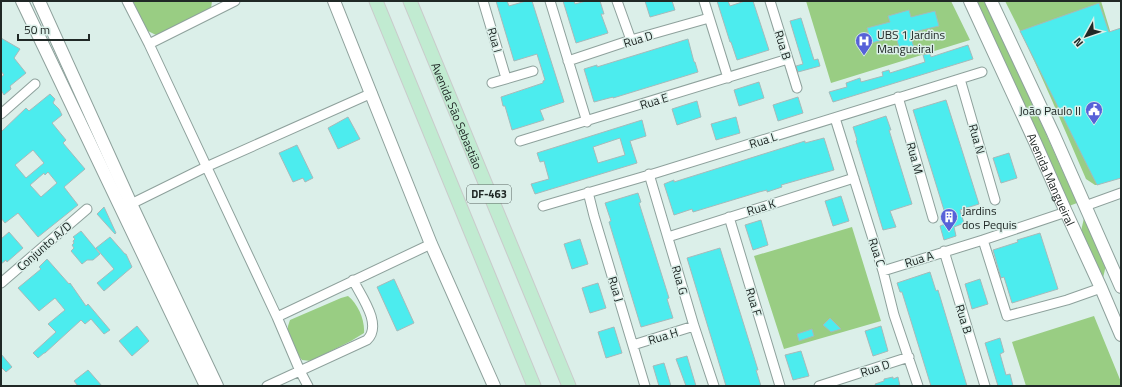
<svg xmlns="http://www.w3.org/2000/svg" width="1122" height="387" viewBox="0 0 1122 387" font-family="'Titillium Web',sans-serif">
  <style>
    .green { fill: #99cd83 }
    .building { fill: #4cecee; stroke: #a6baba; fill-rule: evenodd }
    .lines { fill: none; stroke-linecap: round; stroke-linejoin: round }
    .street-casing { stroke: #8ea19c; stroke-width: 11 }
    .secondary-casing { stroke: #8ea19c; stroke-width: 14 }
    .primary-casing { stroke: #c9cbcb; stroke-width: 15 }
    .street { stroke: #fff; stroke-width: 9 }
    .secondary { stroke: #fff; stroke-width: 12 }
    .primary { stroke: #c1ebd1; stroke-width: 13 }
    .labels { text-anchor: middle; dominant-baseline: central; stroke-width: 3; stroke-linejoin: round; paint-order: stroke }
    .shield { fill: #dbefe9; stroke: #586460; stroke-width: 1 }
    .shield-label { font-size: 11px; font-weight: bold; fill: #202826 }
    .poi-label { font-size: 12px; fill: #202826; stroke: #dbefe9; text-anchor: start }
    .street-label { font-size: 12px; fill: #202826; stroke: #dbefe9 }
  </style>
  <rect width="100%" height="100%" fill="#dbefe9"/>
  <!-- green -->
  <path class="green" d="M 133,1 L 212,1 L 211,9 L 160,35 L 156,35 L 146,30 Z
    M 806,1 L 951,1 L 970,40 L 831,83 Z
    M 975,1 L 984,1 L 1030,98 L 1077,203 L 1069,206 Z
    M 1005,1 L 1101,1 L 1121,67 L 1097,185 L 1095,185 L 1086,179 C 1060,119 1035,59 1005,1 Z
    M 1084,218 L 1085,219 L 1106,265 L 1103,278 L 1102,278 L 1081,231 Z
    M 852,227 L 881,321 L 784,349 L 754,256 Z
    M 348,296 C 358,304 365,320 364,333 L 351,341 L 311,361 L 302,360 L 298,355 L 288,331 L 288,326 L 290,320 L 341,298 Z
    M 1094,316 L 1121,382 L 1121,386 L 1026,386 L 1012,342 Z"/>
  <!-- building -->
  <path class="building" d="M 496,1 L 507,1 L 509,6 L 526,1 L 532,1 L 564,102 L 540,110 L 544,120 L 512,130 L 505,106 L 503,106 L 501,97 L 543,83 L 543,81 L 545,80 L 537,54 L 514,61 Z
    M 563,1 L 574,1 L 575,4 L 586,1 L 600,1 L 604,14 L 601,14 L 608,33 L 576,43 Z
    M 645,1 L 672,1 L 675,10 L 650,17 Z
    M 717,1 L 728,1 L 730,6 L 745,1 L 753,1 L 769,50 L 737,60 L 731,42 L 730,42 Z
    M 1099,3 L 1109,32 L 1121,28 L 1121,178 L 1097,185 L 1020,31 Z
    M 909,10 L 911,17 L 935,11 L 939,26 L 910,33 L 914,48 L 900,51 L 896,37 L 871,43 L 867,28 L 890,22 L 888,16 Z
    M 801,18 L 814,60 L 818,59 L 820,66 L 798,72 L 796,66 L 803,64 L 790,21 Z
    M 1,38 L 20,49 L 14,58 L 26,73 L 10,86 L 11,89 L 4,95 L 1,90 L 1,77 L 4,75 L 1,71 Z
    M 688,39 L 694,62 L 695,62 L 698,72 L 613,98 L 613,97 L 594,102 L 584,69 L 597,65 L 597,67 Z
    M 968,45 L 973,59 L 833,102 L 829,92 L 847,87 L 846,83 L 860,78 L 861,82 L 883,76 L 882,72 L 889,70 L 890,73 L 925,62 L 923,55 L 930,53 L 931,57 Z
    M 759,82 L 764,98 L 739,106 L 734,90 Z
    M 50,94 L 55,99 L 53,103 L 59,109 L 62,115 L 52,123 L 66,140 L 63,143 L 85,169 L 64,187 L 78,205 L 38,237 L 18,213 L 5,223 L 1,218 L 1,132 L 26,108 L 29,111 ZM 33,150 L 44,163 L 26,178 L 15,165 ZM 48,172 L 57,183 L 41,197 L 30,185 L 44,173 L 45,175 Z
    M 798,97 L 803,113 L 778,121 L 773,105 Z
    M 946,100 L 979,204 L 960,210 L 964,223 L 954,227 L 956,236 L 944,240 L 940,226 L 948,223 L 913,110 Z
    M 697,101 L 701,117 L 677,125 L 672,109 Z
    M 886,116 L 891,130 L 889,130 L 912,204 L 890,211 L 896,227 L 883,230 L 856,141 L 857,140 L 853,127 Z
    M 348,117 L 360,139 L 338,149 L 328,128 Z
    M 736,117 L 740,133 L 716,140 L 711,124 Z
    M 642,120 L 646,136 L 630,141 L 637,163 L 535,194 L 531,184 L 549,179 L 544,161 L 540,162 L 537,153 ZM 620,138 L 625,155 L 598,163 L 593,147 Z
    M 824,138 L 834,170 L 781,185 L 782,187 L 767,192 L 767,190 L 759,192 L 693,212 L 692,209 L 674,215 L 664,184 L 674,180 L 674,182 L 805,141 L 805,143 Z
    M 297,145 L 313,178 L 305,182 L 303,178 L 293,182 L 279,153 Z
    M 1009,153 L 1017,178 L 1001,183 L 993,158 Z
    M 638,193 L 641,202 L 639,203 L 669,298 L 667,299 L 673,318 L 641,327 L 609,222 L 611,221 L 605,203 Z
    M 841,196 L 849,221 L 833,226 L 825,201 Z
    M 104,207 L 116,233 L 115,234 L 97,214 Z
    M 761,220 L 768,245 L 753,250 L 745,225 Z
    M 81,231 L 100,254 L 93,260 L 87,260 L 82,264 L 71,251 L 74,248 L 72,245 L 74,243 L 73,241 L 75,239 L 73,237 Z
    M 9,232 L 23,248 L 7,262 L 6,260 L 1,264 L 1,239 Z
    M 1040,233 L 1058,289 L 1012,303 L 1004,277 L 1001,278 L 993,250 L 1018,242 L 1017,240 Z
    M 110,237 L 125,254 L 126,254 L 132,267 L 104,291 L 97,283 L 114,269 L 96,248 Z
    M 580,239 L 588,264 L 572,269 L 564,244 Z
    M 720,248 L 758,370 L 756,370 L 761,386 L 726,386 L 687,258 Z
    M 47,259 L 69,284 L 70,283 L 86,306 L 88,304 L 110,330 L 104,334 L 91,319 L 85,324 L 81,320 L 45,353 L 44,353 L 38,358 L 33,353 L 56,332 L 48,324 L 65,310 L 55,298 L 39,311 L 18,288 L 41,269 L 39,267 Z
    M 930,272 L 936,291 L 938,290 L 967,386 L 931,386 L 902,292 L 900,292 L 897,283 Z
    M 394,279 L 414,323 L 397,331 L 377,287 Z
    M 980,279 L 988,304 L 972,309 L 965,284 Z
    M 598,283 L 606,308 L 590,313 L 582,288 Z
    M 830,318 L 841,329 L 831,332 L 823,325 Z
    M 137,326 L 149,341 L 132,356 L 119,341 Z
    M 881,326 L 888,351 L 873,356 L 865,331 Z
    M 614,327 L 622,353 L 606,358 L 598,332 Z
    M 812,329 L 814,336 L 799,341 L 797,334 Z
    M 1000,338 L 1004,352 L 1000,354 L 1006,375 L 1010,374 L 1013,386 L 998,386 L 985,343 Z
    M 801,351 L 809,376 L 793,380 L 785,355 Z
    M 1,354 L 12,367 L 6,372 L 1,367 Z
    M 687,356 L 696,386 L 686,386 L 676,359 Z
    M 664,363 L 671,386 L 659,386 L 653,366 Z
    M 88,370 L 102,386 L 78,386 L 74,381 Z
    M 893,377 L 893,379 L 898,377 L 900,386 L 876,386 L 875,384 L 884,381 L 884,379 Z"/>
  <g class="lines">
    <defs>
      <path id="street" d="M 127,1 L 149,44 L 277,317 L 300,371 L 308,386
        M 483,1 L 506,78
        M 550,1 L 587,122
        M 617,1 L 631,40
        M 704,1 L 728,78
        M 770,1 L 797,88
        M 149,44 L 235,1
        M 568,61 L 631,40 L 709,18
        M 960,79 L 995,200
        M 492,83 L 533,71
        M 898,97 L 933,218
        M 1,114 L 35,84
        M 835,118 L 883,271 L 894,315 L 918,386
        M 520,141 L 788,59
        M 649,174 L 694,326 L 714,386
        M 588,192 L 594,216 L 645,386
        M 131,204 L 206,167 L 372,93
        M 543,206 L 656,173 L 982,72
        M 1085,206 L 1121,193
        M 1066,212 L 983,240 L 1007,316 L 1067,300 L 1101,288
        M 729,217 L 780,386
        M 668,237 L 854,178
        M 944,251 L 985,386
        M 883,271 L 983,240
        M 1,283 L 87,209
        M 277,317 L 431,244
        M 633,345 L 694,326
        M 267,386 L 367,340 C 383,325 361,296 353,280
        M 819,386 L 909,357"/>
      <g id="secondary">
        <path d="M 22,1 L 206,386"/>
        <path d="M 39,1 L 131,204 L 217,386"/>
        <path d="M 334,1 L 431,244 L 494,386"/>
        <path id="s1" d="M 970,1 L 1035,142 L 1066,212 L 1101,288 L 1121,335"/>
        <path d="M 991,1 L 1053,133 L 1121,287"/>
      </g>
      <g id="primary">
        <path d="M 376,1 L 534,386"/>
        <path id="s2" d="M 410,1 L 569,386"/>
      </g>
    </defs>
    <!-- street casing -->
    <use href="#street" class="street-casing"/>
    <!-- secondary casing -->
    <use href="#secondary" class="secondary-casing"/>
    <!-- primary casing -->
    <use href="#primary" class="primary-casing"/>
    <!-- street -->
    <use href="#street" class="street"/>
    <!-- secondary -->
    <use href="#secondary" class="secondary"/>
    <!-- primary -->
    <use href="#primary" class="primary"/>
  </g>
  <!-- icons -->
  <defs>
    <symbol id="hospital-pin" viewBox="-11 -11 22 30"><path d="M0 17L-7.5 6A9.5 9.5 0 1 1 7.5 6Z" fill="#5761d8" stroke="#dbefe9"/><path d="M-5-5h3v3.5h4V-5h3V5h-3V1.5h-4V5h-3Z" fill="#fff"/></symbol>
    <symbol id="civic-pin" viewBox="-11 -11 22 30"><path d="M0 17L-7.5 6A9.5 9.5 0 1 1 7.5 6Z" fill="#5761d8" stroke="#dbefe9"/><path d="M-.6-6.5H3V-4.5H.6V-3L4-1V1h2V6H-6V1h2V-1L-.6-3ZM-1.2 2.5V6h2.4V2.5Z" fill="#fff"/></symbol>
    <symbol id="building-pin" viewBox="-11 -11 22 30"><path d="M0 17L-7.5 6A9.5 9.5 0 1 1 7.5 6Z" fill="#5761d8" stroke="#dbefe9"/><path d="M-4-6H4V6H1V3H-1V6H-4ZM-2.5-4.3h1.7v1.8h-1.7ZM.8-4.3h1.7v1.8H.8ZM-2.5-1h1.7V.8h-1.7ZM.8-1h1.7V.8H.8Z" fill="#fff"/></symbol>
  </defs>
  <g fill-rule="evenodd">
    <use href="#hospital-pin" x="854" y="31" width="20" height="27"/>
    <use href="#civic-pin" x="1084" y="100" width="20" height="27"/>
    <use href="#building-pin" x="939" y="207" width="20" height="27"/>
  </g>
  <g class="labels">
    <!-- shield labels -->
    <rect class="shield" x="467" y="185" width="44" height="18" rx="3"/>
    <g class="shield-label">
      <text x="489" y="194">DF-463</text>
    </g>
    <!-- poi labels -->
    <g class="poi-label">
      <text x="877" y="34">UBS 1 Jardins<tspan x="877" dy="14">Mangueiral</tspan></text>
      <text x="1081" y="110" text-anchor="end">João Paulo II</text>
      <text x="962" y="210">Jardins<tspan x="962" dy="14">dos Pequis</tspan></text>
    </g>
    <!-- street labels -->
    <g class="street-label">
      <text transform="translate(638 39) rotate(-17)">Rua D</text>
      <text transform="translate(495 40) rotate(74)">Rua I</text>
      <text transform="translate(783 45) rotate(73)">Rua B</text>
      <text transform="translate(654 101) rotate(-17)">Rua E</text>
      <text stroke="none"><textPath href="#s2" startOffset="124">Avenida São Sebastião</textPath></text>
      <text transform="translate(977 139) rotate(74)">Rua N</text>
      <text transform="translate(763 140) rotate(-17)">Rua L</text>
      <text transform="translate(915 158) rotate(74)">Rua M</text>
      <text stroke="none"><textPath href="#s1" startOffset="196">Avenida Mangueiral</textPath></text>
      <text transform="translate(761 207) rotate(-17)">Rua K</text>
      <text transform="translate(44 246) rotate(-41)">Conjunto A/D</text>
      <text transform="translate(877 252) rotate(72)">Rua C</text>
      <text transform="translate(919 259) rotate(-17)">Rua A</text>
      <text transform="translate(680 280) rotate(74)">Rua G</text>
      <text transform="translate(616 289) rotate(73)">Rua J</text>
      <text transform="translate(754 302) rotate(73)">Rua F</text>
      <text transform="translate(964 319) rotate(73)">Rua B</text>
      <text transform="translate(663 336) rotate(-17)">Rua H</text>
      <text transform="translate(875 368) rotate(-18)">Rua D</text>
    </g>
  </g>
  <!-- border -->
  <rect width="1122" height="387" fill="none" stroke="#202826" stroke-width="4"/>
  <!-- north arrow -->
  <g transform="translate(1086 36) rotate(230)" stroke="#dbefe9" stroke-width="3" paint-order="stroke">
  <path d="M0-3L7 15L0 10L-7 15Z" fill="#202826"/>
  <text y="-6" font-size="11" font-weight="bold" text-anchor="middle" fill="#202826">N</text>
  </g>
  <!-- scale -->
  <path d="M18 34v6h71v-6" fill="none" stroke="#202826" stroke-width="2"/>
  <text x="24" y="34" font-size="12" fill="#202826" stroke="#dbefe9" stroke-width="3" paint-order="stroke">50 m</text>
</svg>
